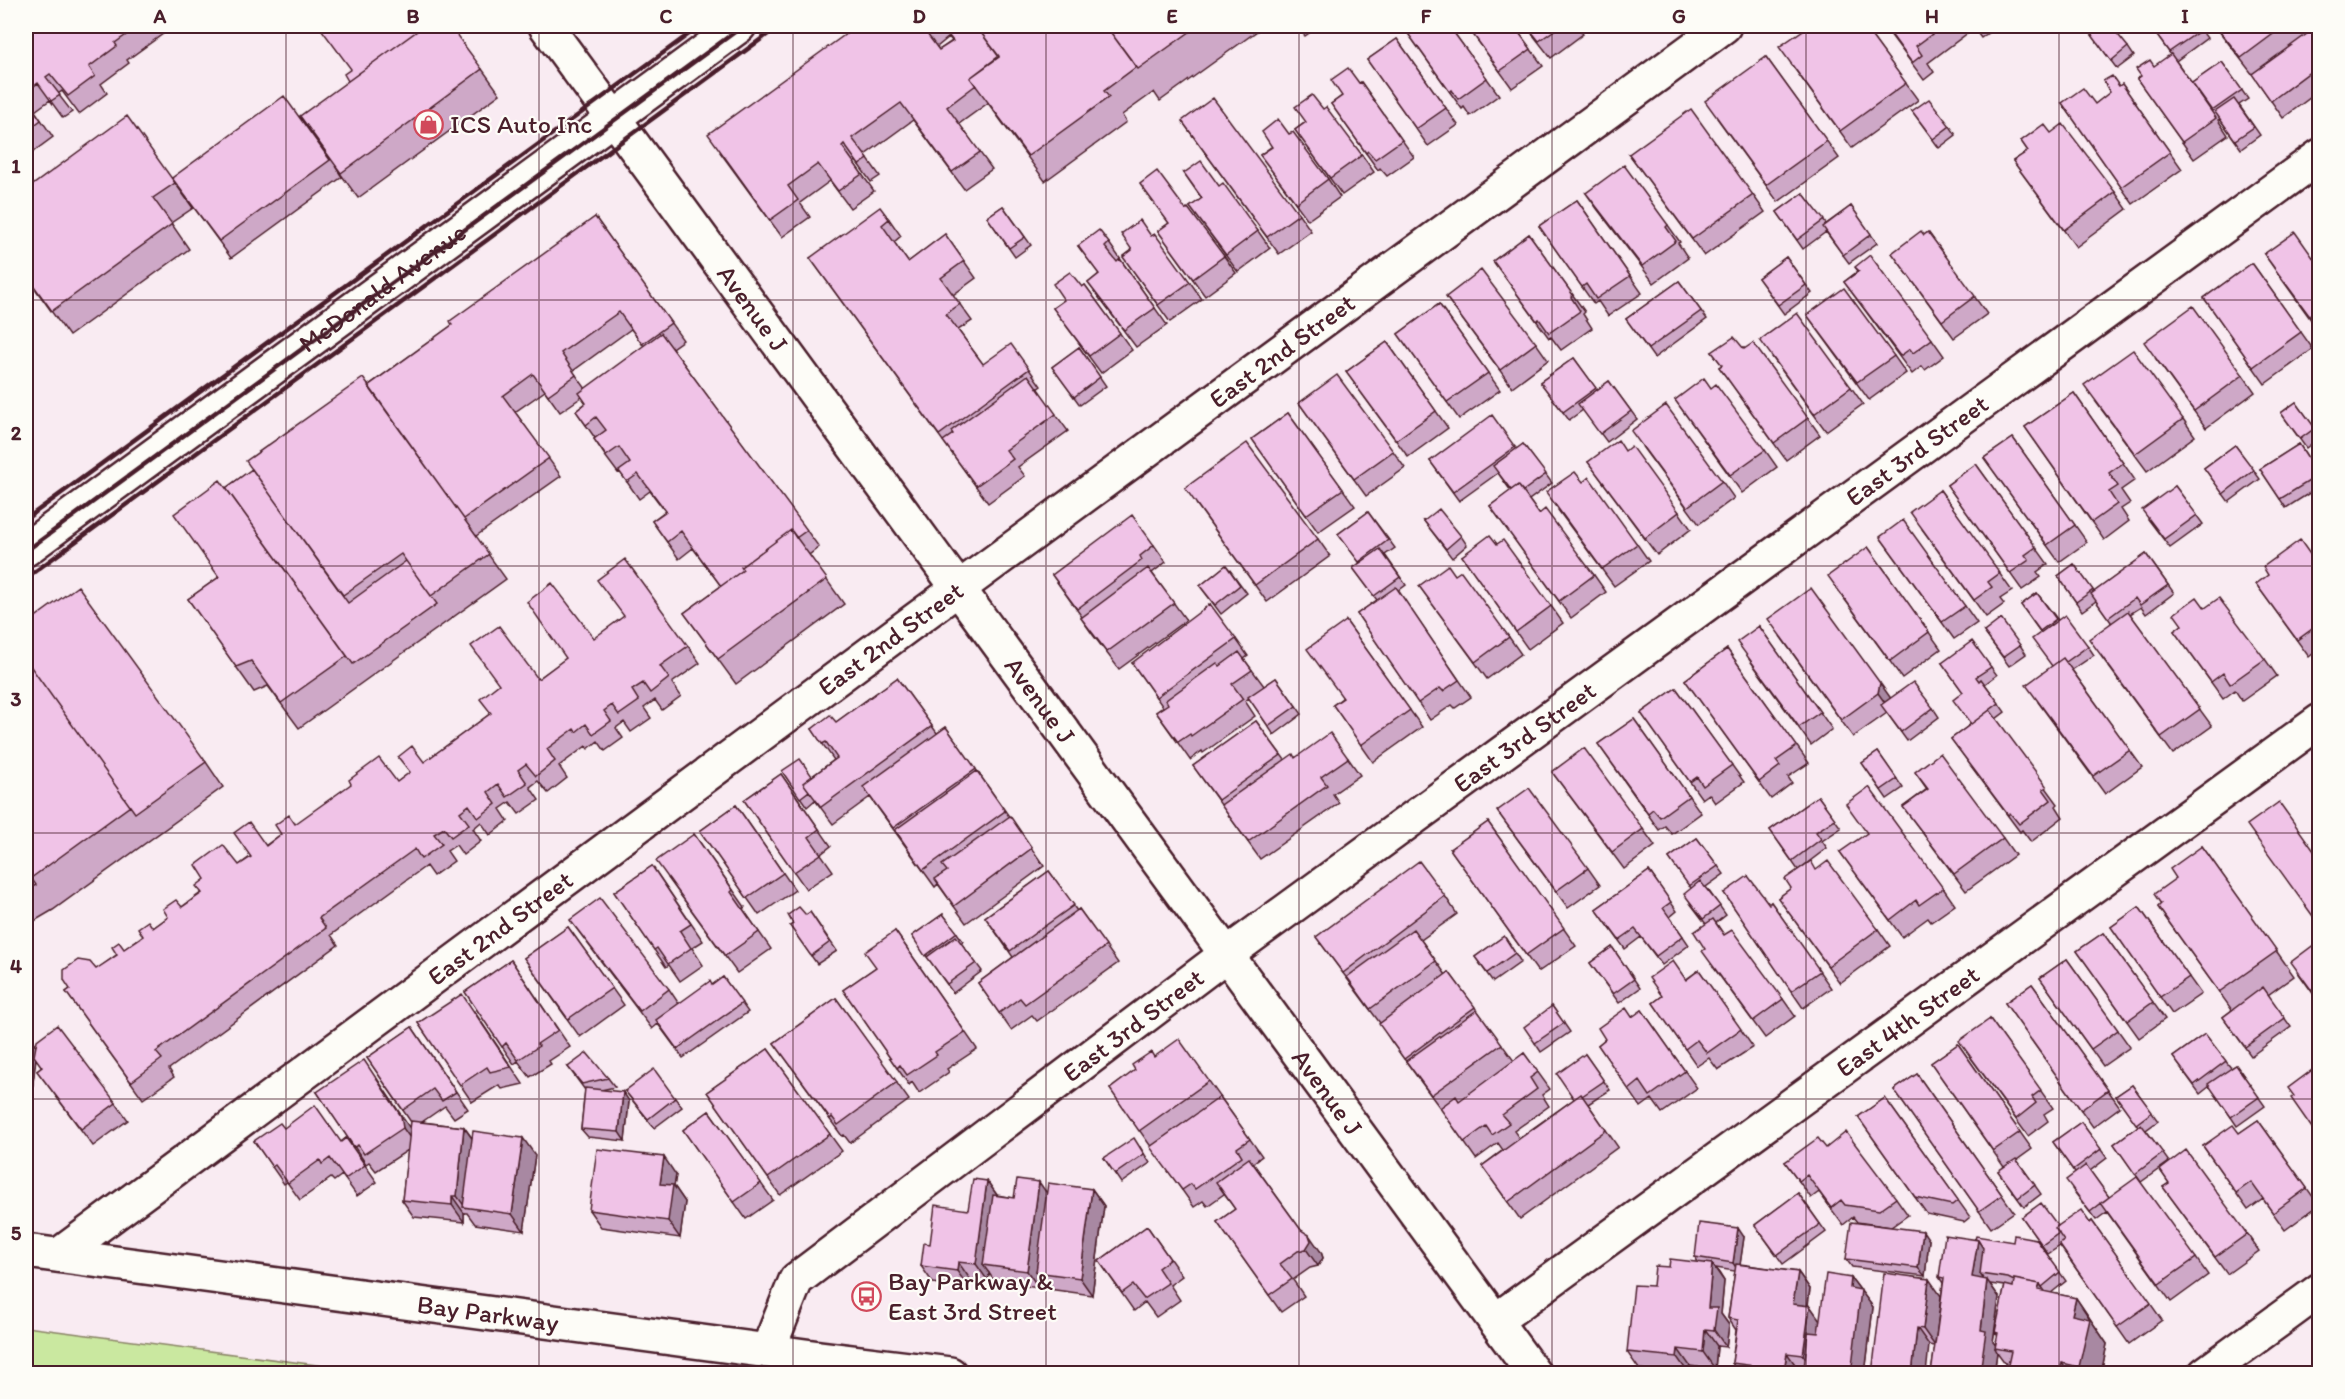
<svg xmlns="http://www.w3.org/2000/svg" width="2345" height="1399" viewBox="0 0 2345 1399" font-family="Itim,sans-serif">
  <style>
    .green { fill: #cae8a0; stroke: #8a8466; stroke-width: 1.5 }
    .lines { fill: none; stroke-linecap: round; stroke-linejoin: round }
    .street-casing { stroke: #4a1f2b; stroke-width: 38 }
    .secondary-casing { stroke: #4a1f2b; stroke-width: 38 }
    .primary-casing { stroke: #4a1f2b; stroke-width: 38 }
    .street { stroke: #fdfcf7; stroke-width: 33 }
    .secondary { stroke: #fdfcf7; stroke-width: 33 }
    .primary { stroke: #fdfcf7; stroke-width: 33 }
    .rail { stroke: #4a1f2b; stroke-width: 4.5 }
    .wall { fill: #cea8c7; stroke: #4a1f2b; stroke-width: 1.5; fill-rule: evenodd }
    .shaded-wall { fill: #a888a2; stroke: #4a1f2b; stroke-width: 1.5 }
    .building { fill: #f0c3e7; stroke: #4a1f2b; stroke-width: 1.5 }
    .grid { fill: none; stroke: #4a1f2b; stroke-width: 1.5; stroke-opacity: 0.55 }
    .labels { text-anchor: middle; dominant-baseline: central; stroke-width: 4.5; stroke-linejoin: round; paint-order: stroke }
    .poi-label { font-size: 26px; fill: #4a1f2b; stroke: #fdfcf7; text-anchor: start }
    .street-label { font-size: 26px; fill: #4a1f2b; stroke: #fdfcf7 }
    .neatline { fill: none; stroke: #4a1f2b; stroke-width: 2 }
    .grid-label { font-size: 20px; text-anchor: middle; font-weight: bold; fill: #4a1f2b }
  </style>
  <rect width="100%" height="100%" fill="#f9ebf2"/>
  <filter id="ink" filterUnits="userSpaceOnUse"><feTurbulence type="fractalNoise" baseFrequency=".0167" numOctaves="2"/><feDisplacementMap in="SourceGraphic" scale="12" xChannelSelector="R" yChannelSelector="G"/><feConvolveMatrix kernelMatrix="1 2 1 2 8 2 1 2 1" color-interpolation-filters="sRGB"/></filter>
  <g filter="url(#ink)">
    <!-- green -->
    <path class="green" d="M 26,1327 L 378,1373 L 26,1373 Z"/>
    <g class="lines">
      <defs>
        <g id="street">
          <path id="s1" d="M 546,26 L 1534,1374"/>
          <path id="s2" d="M 59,1255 L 914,621 L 1724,26"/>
          <path id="s3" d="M 1495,1321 L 2320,721"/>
          <path id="s4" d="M 768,1350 L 796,1280 L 1227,954 L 2320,156"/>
          <path d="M 2205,1374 L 2320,1290"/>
        </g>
        <g id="secondary">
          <path id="s5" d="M 26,549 L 739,26"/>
        </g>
        <g id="primary">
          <path id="s6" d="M 26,1251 L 820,1358 L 950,1374"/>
        </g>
      </defs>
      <!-- street casing -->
      <use href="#street" class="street-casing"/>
      <!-- secondary casing -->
      <use href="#secondary" class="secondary-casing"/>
      <!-- primary casing -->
      <use href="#primary" class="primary-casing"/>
      <!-- street -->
      <use href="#street" class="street"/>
      <!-- secondary -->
      <use href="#secondary" class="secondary"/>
      <!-- primary -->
      <use href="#primary" class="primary"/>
      <!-- rail -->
      <path class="rail" d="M 26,519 L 700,26
        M 26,551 L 743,26
        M 26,578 L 779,26"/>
    </g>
    <!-- wall -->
    <path class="wall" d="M 26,26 L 174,26 L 127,60 L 129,63 L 101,84 L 107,93 L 79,114 L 62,91 L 58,94 L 72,112 L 63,118 L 50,100 L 35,111 L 53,137 L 26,157 Z
      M 857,26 L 1264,26 L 1160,101 L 1154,92 L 1122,115 L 1126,122 L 1045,181 L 988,103 L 959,124 L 992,169 L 964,189 L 913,120 L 865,155 L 880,176 L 871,182 L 856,161 L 854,163 L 874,191 L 850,208 L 830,181 L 800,203 L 810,217 L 782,237 L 720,152 ZM 949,37 L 952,41 L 939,50 L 937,47 Z
      M 1297,26 L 1319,26 L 1305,36 Z
      M 1449,26 L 1499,95 L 1470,116 L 1464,107 L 1462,109 L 1407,32 Z
      M 1467,26 L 1514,26 L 1543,66 L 1512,88 Z
      M 1526,26 L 1577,26 L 1583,34 L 1551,58 Z
      M 1586,26 L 1596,26 L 1589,30 Z
      M 1864,26 L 1918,100 L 1852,148 L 1791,64 Z
      M 1884,26 L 1965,26 L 1969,32 L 1928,63 L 1934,72 L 1924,80 Z
      M 1972,26 L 1988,26 L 1992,30 L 1981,38 Z
      M 2150,26 L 2198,26 L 2207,38 L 2176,61 L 2192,83 L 2222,62 L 2248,99 L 2239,105 L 2260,135 L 2241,149 L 2220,119 L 2218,120 L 2228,135 L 2194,159 L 2137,79 L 2171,55 Z
      M 2215,26 L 2319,26 L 2319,91 L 2283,118 L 2253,75 Z
      M 2089,31 L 2128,47 L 2134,56 L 2117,69 Z
      M 1397,39 L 1458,125 L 1428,146 L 1367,60 Z
      M 1766,57 L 1839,158 L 1778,202 L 1717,118 Z
      M 482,69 L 500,94 L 358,198 L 335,166 L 342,177 L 231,258 L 172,178 L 313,136 Z
      M 1361,82 L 1414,157 L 1387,176 L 1380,168 L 1378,170 L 1331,104 Z
      M 2122,84 L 2182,169 L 2133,204 L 2062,103 L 2095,104 Z
      M 1323,109 L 1362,155 L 1374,172 L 1342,195 L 1295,130 Z
      M 1912,111 L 1950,126 L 1956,135 L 1939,148 Z
      M 1182,121 L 1299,214 L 1311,231 L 1279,254 Z
      M 2051,133 L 2115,192 L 2127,209 L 2076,247 L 2013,161 L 2028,151 L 2021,141 Z
      M 1289,134 L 1328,179 L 1340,197 L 1308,220 L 1260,155 Z
      M 1629,154 L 1753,195 L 1765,212 L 1704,256 Z
      M 1184,173 L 1219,186 L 1258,231 L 1270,248 L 1238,272 L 1190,207 L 1202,199 Z
      M 175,183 L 193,208 L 171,223 L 189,249 L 69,336 L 26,276 L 26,190 Z
      M 1140,184 L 1186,210 L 1224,256 L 1236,273 L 1205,296 L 1158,231 L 1169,223 Z
      M 1586,193 L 1668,225 L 1680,242 L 1678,243 L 1688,258 L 1654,283 L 1598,210 Z
      M 1803,193 L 1826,224 L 1851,206 L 1877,243 L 1849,263 L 1826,232 L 1803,249 L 1777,212 Z
      M 1577,200 L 1642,293 L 1608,316 L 1598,301 L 1594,304 L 1539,226 Z
      M 1003,206 L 1031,245 L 1015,257 L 987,217 Z
      M 595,217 L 683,340 L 672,348 L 819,547 L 809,555 L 844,604 L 736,684 L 684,613 L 721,586 L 693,548 L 679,559 L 664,538 L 652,521 L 665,511 L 650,491 L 639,499 L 620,472 L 618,473 L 606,457 L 594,439 L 595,438 L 576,411 L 586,403 L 582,397 L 560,412 L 545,391 L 515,412 L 561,476 L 476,536 L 442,490 L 506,579 L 299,728 L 268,686 L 254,692 L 188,599 L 219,577 L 226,488 L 452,325 ZM 631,329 L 644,346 L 586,389 L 573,371 Z
      M 889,219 L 901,236 L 894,242 L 908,262 L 945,234 L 976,278 L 953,295 L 972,321 L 958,330 L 983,364 L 1029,369 L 1041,386 L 1037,389 L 1068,431 L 1018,467 L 1025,476 L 988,503 L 810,258 Z
      M 1928,232 L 1987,314 L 1954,338 L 1892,253 L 1924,235 Z
      M 1529,234 L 1585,312 L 1583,314 L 1592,328 L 1561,350 L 1551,337 L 1549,338 L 1493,261 Z
      M 1151,236 L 1190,282 L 1202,299 L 1170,322 L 1123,257 Z
      M 1109,243 L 1167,325 L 1136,347 L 1088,283 L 1099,274 L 1078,246 Z
      M 2264,254 L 2319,266 L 2319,331 L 2276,271 Z
      M 1786,257 L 1812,293 L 1784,314 L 1758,278 Z
      M 2252,263 L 2313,349 L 2265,384 L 2204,298 Z
      M 1855,267 L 1932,339 L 1944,356 L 1925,370 L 1922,366 L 1912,374 L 1844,282 L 1858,271 Z
      M 1679,281 L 1707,319 L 1654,358 L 1626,319 Z
      M 1085,285 L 1132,350 L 1101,373 L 1053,308 Z
      M 1446,297 L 1536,343 L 1548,360 L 1512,387 Z
      M 1439,304 L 1500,390 L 1459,419 L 1398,334 Z
      M 1807,315 L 1894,356 L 1906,373 L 1869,400 Z
      M 1387,342 L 1448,428 L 1408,457 L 1346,372 Z
      M 1079,347 L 1106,386 L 1080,405 L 1052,367 Z
      M 1744,349 L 1808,418 L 1820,435 L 1786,460 L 1719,367 L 1722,365 L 1712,352 Z
      M 1772,357 L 1851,387 L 1863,404 L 1826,431 Z
      M 1574,358 L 1597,390 L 1609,381 L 1637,419 L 1607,442 L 1583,410 L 1569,420 L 1540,382 Z
      M 2156,359 L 2243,375 L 2255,392 L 2206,428 Z
      M 1711,388 L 1765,450 L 1777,467 L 1742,493 L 1675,400 Z
      M 2074,393 L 2135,480 L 2121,490 L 2130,503 L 2121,509 L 2129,521 L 2104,540 L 2025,427 Z
      M 2096,402 L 2183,419 L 2195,436 L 2147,471 Z
      M 2296,402 L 2319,434 L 2319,438 L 2306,448 L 2281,413 Z
      M 1299,403 L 1393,451 L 1405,468 L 1366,496 Z
      M 1288,413 L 1355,506 L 1318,532 L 1252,439 Z
      M 2013,438 L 2087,542 L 2059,562 L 1984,458 Z
      M 1523,444 L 1552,483 L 1529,500 L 1539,514 L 1594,575 L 1606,592 L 1571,618 L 1490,506 L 1511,491 L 1498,473 L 1459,501 L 1430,461 L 1515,447 L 1517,449 Z
      M 2299,444 L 2319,475 L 2319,487 L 2286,508 L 2260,469 Z
      M 2235,445 L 2260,479 L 2229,502 L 2204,468 Z
      M 1643,448 L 1722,481 L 1734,498 L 1699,524 Z
      M 1625,451 L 1679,512 L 1691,529 L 1657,555 L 1588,462 Z
      M 1976,464 L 2048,564 L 2037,572 L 2041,577 L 2022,590 L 1947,485 Z
      M 1583,482 L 1637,544 L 1649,561 L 1614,586 L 1558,510 Z
      M 2175,486 L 2203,524 L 2170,548 L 2148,519 Z
      M 1940,490 L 2012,591 L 2000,599 L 2004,604 L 1986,617 L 1922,529 Z
      M 1197,505 L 1318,539 L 1330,556 L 1267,602 Z
      M 1368,512 L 1395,548 L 1385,555 L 1406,585 L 1398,591 L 1471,697 L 1455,708 L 1452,705 L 1430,720 L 1357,614 L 1377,600 L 1353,568 L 1360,563 L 1338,534 Z
      M 1424,521 L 1461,536 L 1467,545 L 1452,558 Z
      M 1880,537 L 1965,606 L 1977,623 L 1954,639 Z
      M 1497,544 L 1551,606 L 1563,623 L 1528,649 L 1462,556 Z
      M 1154,545 L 1166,562 L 1152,573 L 1186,620 L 1119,669 L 1093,635 L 1081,618 L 1082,617 L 1052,575 Z
      M 1868,547 L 1941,649 L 1902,678 L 1840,593 Z
      M 2146,554 L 2174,593 L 2146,614 L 2141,607 L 2130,614 L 2212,726 L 2173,754 L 2101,656 L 2111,622 L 2096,601 L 2082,611 L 2058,576 L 2074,564 L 2094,592 Z
      M 1226,565 L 1247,593 L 1221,614 L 1200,586 Z
      M 2319,567 L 2319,649 L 2309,657 L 2256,584 Z
      M 1455,575 L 1509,637 L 1521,654 L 1487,679 L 1419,586 Z
      M 2037,593 L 2058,620 L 2088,646 L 2094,655 L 2072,670 L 2142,767 L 2105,794 L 2038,702 L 2052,666 L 2041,633 L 2021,605 Z
      M 2205,608 L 2265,659 L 2277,676 L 2242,701 L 2235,690 L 2223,699 L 2174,631 Z
      M 1346,621 L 1422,727 L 1373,762 L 1333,705 L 1342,698 Z
      M 26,624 L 206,762 L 223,787 L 53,910 L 26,926 Z
      M 1759,626 L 1832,729 L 1811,745 L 1749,659 Z
      M 1984,632 L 2020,645 L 2026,654 L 2009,666 Z
      M 1780,636 L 1890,698 L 1933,708 L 1939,717 L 1907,741 L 1887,713 L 1853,737 Z
      M 594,638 L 688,646 L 700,663 L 672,683 L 681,696 L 662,710 L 655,700 L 644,708 L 651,718 L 631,732 L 624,722 L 616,728 L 623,738 L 605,751 L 598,741 L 588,749 L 586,746 L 559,766 L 567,778 L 548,793 L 538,781 L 530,787 L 539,800 L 519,814 L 510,802 L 500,809 L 508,821 L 490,835 L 481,822 L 473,829 L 481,841 L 463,855 L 456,845 L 447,851 L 454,861 L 433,876 L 426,866 L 331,935 L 338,945 L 169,1069 L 174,1077 L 143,1099 L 66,992 L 295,824 L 397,782 Z
      M 1236,639 L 1248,656 L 1244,659 L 1264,686 L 1276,678 L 1302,714 L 1274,735 L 1249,698 L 1245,701 L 1255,716 L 1203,753 L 1202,751 L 1190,760 L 1156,712 L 1163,707 L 1132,663 Z
      M 1727,649 L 1809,763 L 1788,777 L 1792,783 L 1771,799 L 1685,680 Z
      M 1942,663 L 1991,667 L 1997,675 L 1985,684 L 2005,712 L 1996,719 L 2058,804 L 2056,806 L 2063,817 L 2031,842 L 2022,830 L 2020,832 L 1951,739 L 1971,724 L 1963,692 Z
      M 897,678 L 937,733 L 946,727 L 1044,866 L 966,923 L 938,884 L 935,887 L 870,797 L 833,824 L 815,800 L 807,807 L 782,771 L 812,776 L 834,760 L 812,729 L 836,722 Z
      M 1676,688 L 1744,782 L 1715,803 L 1709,794 L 1702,799 L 1641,713 Z
      M 1634,719 L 1701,813 L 1672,834 L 1665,826 L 1659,830 L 1598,744 Z
      M 1256,721 L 1285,760 L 1295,757 L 1348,758 L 1360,775 L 1333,794 L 1339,803 L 1260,859 L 1193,766 Z
      M 1878,752 L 1903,788 L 1887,799 L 1862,763 Z
      M 1552,772 L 1643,829 L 1655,846 L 1624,869 Z
      M 1915,772 L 2003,838 L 2015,855 L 1966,891 L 1903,807 L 1927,789 Z
      M 781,774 L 831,846 L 821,854 L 833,871 L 806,889 L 744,800 Z
      M 1818,796 L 1841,828 L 1822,841 L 1827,848 L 1798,870 L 1770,830 Z
      M 736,805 L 795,890 L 759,915 L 700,831 Z
      M 1497,811 L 1588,868 L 1600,885 L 1568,908 Z
      M 1488,822 L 1576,946 L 1538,972 L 1450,849 Z
      M 694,834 L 745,907 L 743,909 L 771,949 L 737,973 L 668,878 Z
      M 1697,838 L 1724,874 L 1706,887 L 1726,915 L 1716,923 L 1724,935 L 1783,999 L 1795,1016 L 1765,1038 L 1714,968 L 1705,949 L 1706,924 L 1690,903 L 1691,888 L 1669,858 Z
      M 2202,846 L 2294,976 L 2268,995 L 2291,1027 L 2251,1056 L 2223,1017 L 2232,1010 L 2158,907 L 2161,904 L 2176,878 Z
      M 1840,852 L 1943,888 L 1955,905 L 1931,922 L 1928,918 L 1902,937 Z
      M 652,866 L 703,941 L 692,948 L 703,965 L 680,981 L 669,965 L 666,967 L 614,892 Z
      M 1816,870 L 1878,929 L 1890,946 L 1840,983 L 1778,898 Z
      M 1049,871 L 1077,911 L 1079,909 L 1118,963 L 1037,1021 L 1032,1015 L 1011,1030 L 978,983 L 1013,957 L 985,917 Z
      M 1649,871 L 1677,911 L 1670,917 L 1689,945 L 1662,965 L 1641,937 L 1625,949 L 1596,909 Z
      M 1724,893 L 1769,904 L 1771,902 L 1831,988 L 1803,1008 Z
      M 1445,896 L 1457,914 L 1421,940 L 1446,975 L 1449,972 L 1514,1061 L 1524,1053 L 1550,1089 L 1542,1095 L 1549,1106 L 1514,1131 L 1519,1138 L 1574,1099 L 1585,1054 L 1610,1090 L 1588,1104 L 1618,1147 L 1520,1219 L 1482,1166 L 1503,1150 L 1498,1143 L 1476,1159 L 1443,1112 L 1391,1041 L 1380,1023 L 1316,937 Z
      M 2139,907 L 2201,994 L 2172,1014 L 2111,927 Z
      M 810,912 L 837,951 L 817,964 L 790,926 Z
      M 943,914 L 963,941 L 961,943 L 982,971 L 953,993 L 912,936 Z
      M 570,920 L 669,989 L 679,1004 L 712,985 L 723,977 L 748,1012 L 683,1058 L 658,1024 L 652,1029 Z
      M 568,927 L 624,1005 L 580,1037 L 524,958 Z
      M 895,931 L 977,1049 L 947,1069 L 949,1072 L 919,1093 L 912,1082 L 909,1085 L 843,990 L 876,967 Z
      M 2103,933 L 2165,1019 L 2139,1038 L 2077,951 Z
      M 1504,936 L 1521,962 L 1493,982 L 1475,957 Z
      M 2319,941 L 2319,1002 L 2297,971 Z
      M 1612,947 L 1640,988 L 1619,1003 L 1590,963 Z
      M 2067,959 L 2130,1047 L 2103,1066 L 2040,978 Z
      M 511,960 L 570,1047 L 549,1061 L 551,1064 L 530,1077 L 518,1061 L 514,1064 L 465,992 Z
      M 1699,970 L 1753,1047 L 1718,1070 L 1709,1058 L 1697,1066 L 1653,1003 Z
      M 2032,984 L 2120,1107 L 2093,1127 L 2005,1003 Z
      M 836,998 L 909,1100 L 850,1143 L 844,1135 L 842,1136 L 774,1043 Z
      M 1552,1006 L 1570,1032 L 1541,1052 L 1535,1043 Z
      M 1642,1010 L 1697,1088 L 1662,1113 L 1652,1099 L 1641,1107 L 1598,1045 Z
      M 474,1011 L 523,1084 L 502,1089 L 499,1085 L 472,1102 L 418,1023 Z
      M 1990,1019 L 2053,1108 L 2044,1114 L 2048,1121 L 2028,1136 L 1971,1058 Z
      M 412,1027 L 468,1109 L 454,1118 L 445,1106 L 422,1122 L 464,1127 L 472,1138 L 535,1155 L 524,1231 L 475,1224 L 467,1213 L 464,1213 L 464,1222 L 414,1217 L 402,1200 L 408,1150 L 376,1171 L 369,1162 L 366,1164 L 317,1092 L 410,1128 L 411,1122 L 367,1058 Z
      M 26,1031 L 36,1046 L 116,1103 L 128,1120 L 93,1146 L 37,1071 L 42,1067 L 36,1058 L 26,1141 Z
      M 2205,1034 L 2231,1068 L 2236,1065 L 2265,1106 L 2237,1126 L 2210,1086 L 2200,1094 L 2173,1057 Z
      M 1958,1044 L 2032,1149 L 2017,1160 L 2041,1194 L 2024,1207 L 1998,1171 L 2004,1167 L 1931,1063 Z
      M 768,1049 L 842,1151 L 780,1195 L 707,1092 Z
      M 1154,1057 L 1209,1081 L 1262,1156 L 1253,1163 L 1301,1230 L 1321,1252 L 1323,1258 L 1318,1266 L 1310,1268 L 1293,1280 L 1304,1296 L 1281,1312 L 1217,1222 L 1235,1209 L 1224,1194 L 1207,1206 L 1203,1201 L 1194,1207 L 1110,1089 Z
      M 568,1067 L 608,1078 L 615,1087 L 601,1090 L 629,1101 L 625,1141 L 588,1137 L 581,1129 L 585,1090 Z
      M 1917,1074 L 2014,1212 L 1991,1228 L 1894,1090 Z
      M 2132,1085 L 2158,1121 L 2146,1130 L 2169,1162 L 2141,1182 L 2114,1144 L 2138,1126 L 2116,1096 Z
      M 625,1091 L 675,1098 L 682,1107 L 654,1128 Z
      M 1885,1098 L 1970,1217 L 1964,1222 L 1927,1214 L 1858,1117 Z
      M 709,1111 L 773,1200 L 746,1219 L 683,1130 Z
      M 2258,1120 L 2319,1205 L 2285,1230 L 2263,1199 L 2248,1210 L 2203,1146 L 2239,1133 Z
      M 2081,1122 L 2107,1158 L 2090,1171 L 2109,1197 L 2196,1258 L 2208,1275 L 2171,1302 L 2107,1212 L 2096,1220 L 2072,1189 L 2075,1173 L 2053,1142 Z
      M 284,1128 L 341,1142 L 346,1138 L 377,1182 L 357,1196 L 342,1175 L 334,1181 L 331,1178 L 300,1200 L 287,1182 L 284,1184 L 254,1141 Z
      M 1140,1147 L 1150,1163 L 1121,1183 L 1104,1158 Z
      M 1826,1148 L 1896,1198 L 1908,1215 L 1891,1227 L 1857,1222 L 1853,1217 L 1843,1225 L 1819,1192 L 1811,1198 L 1785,1162 Z
      M 2160,1170 L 2247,1234 L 2259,1251 L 2227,1274 L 2163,1187 L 2169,1183 Z
      M 676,1175 L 674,1186 L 685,1202 L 680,1238 L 601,1227 L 589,1210 Z
      M 987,1181 L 997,1195 L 1014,1198 L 1047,1192 L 1092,1189 L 1104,1206 L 1092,1295 L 1048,1289 L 1040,1279 L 1039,1288 L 995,1282 L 989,1273 L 988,1281 L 970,1279 L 969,1288 L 933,1283 L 921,1266 L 968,1210 Z
      M 1798,1193 L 1826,1232 L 1783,1264 L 1755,1225 Z
      M 2022,1217 L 2058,1226 L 2090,1223 L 2092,1221 L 2162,1320 L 2129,1344 L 2060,1246 L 2048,1254 Z
      M 1147,1226 L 1182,1276 L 1170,1285 L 1180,1300 L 1156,1317 L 1145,1302 L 1134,1311 L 1099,1261 Z
      M 1744,1237 L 1740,1264 L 1798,1272 L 1810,1289 L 1808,1306 L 1810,1306 L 1820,1321 L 1851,1278 L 1873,1307 L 1865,1374 L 1807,1374 L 1806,1371 L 1799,1370 L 1798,1374 L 1739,1374 L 1732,1363 L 1736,1330 L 1728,1318 L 1735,1271 L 1716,1268 L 1724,1281 L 1721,1314 L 1729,1325 L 1726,1347 L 1717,1346 L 1715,1369 L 1690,1366 L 1689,1374 L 1681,1374 L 1639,1369 L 1627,1352 L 1653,1286 L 1669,1267 L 1698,1262 L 1695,1257 Z
      M 1975,1239 L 2013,1242 L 2036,1239 L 2066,1281 L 2051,1293 L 2076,1298 L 2107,1344 L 2101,1374 L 2006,1374 L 2008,1367 L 1997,1352 L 1994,1374 L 1931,1374 L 1935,1346 L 1929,1345 L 1872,1374 L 1941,1296 L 1936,1334 L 1943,1283 L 1939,1277 ZM 1990,1284 L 2005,1286 L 1995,1332 L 1998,1336 L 1995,1345 L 1993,1342 L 1999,1297 Z
      M 1929,1240 L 1925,1276 L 1852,1267 L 1846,1259 Z"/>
    <!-- shaded-wall -->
    <path class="shaded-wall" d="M 1880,683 L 1892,700 L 1890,710 L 1878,693 Z
      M 26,1031 L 37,1048 L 26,1141 Z
      M 376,1077 L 413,1133 L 415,1145 L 403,1128 Z
      M 623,1092 L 629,1101 L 625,1141 L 619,1132 Z
      M 464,1127 L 476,1144 L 465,1207 L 457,1196 Z
      M 523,1138 L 535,1155 L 524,1231 L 512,1214 Z
      M 664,1157 L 676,1175 L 674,1186 L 685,1202 L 680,1238 L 668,1221 L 660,1184 Z
      M 987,1181 L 999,1198 L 983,1265 L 989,1273 L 988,1281 L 976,1264 Z
      M 1039,1182 L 1051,1199 L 1036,1272 L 1040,1279 L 1039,1288 L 1027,1271 Z
      M 1092,1189 L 1104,1206 L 1092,1295 L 1080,1278 Z
      M 452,1196 L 464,1213 L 464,1222 L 452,1205 Z
      M 1738,1228 L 1744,1237 L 1739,1272 L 1733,1263 Z
      M 1923,1231 L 1929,1240 L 1925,1276 L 1918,1268 Z
      M 1309,1235 L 1321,1252 L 1323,1258 L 1318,1266 L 1306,1249 Z
      M 1978,1240 L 1990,1257 L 1980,1274 L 1986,1283 L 1972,1277 Z
      M 958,1262 L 970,1279 L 969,1288 L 957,1271 Z
      M 1712,1264 L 1724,1281 L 1721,1314 L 1729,1325 L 1726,1347 L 1714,1330 L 1708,1308 Z
      M 1798,1272 L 1810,1289 L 1805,1321 L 1793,1304 Z
      M 1851,1278 L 1873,1307 L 1865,1374 L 1851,1374 L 1850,1288 Z
      M 1929,1279 L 1941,1296 L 1935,1346 L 1923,1329 Z
      M 1987,1280 L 1999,1297 L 1993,1342 L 1998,1348 L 1995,1348 L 1997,1352 L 1994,1374 L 1986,1374 L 1981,1366 L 1981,1330 Z
      M 2040,1284 L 2057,1309 L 2038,1290 Z
      M 2076,1298 L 2107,1344 L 2101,1374 L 2083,1374 L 2079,1367 L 2072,1315 Z
      M 1810,1306 L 1822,1323 L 1812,1369 L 1803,1355 Z
      M 1917,1328 L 1929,1345 L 1926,1374 L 1912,1374 Z
      M 1705,1329 L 1717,1346 L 1715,1369 L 1703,1352 Z
      M 1678,1349 L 1690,1366 L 1689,1374 L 1677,1357 Z
      M 1787,1353 L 1799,1370 L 1798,1374 L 1787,1374 L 1784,1370 Z
      M 2062,1363 L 2069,1374 L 2059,1374 Z
      M 1971,1365 L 1978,1374 L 1970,1374 Z"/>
    <!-- building -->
    <path class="building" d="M 26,26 L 139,26 L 115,43 L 117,46 L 89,67 L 95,76 L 68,96 L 50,74 L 46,77 L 60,95 L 51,101 L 38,83 L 26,92 Z
      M 319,26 L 424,26 L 348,81 L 344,74 L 351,69 Z
      M 424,26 L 450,26 L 482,69 L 341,173 L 300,116 Z
      M 857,26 L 930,26 L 924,30 L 939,50 L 953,41 L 941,26 L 976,26 L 999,57 L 970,78 L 976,85 L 947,107 L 980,152 L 952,172 L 901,103 L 852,138 L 868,159 L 859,165 L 844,144 L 842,146 L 862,174 L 838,191 L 818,164 L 788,186 L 798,200 L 770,220 L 708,134 Z
      M 976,26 L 1106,26 L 1136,67 L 1104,91 L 1109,97 L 1028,156 L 970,78 L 999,56 Z
      M 1106,26 L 1198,26 L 1138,69 Z
      M 1417,26 L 1449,26 L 1487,78 L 1458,99 L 1452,90 L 1450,92 L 1407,32 Z
      M 1467,26 L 1514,26 L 1531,49 L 1500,71 Z
      M 1527,26 L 1560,26 L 1539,41 Z
      M 1809,26 L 1864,26 L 1906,83 L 1840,131 L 1779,47 Z
      M 1885,26 L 1943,26 L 1916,46 L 1922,55 L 1912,63 Z
      M 2096,26 L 2111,26 L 2128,47 L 2111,61 L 2089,31 Z
      M 2150,26 L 2198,26 L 2201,30 L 2169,52 Z
      M 2216,26 L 2284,26 L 2241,58 Z
      M 2318,26 L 2319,26 L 2319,65 L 2271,101 L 2252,74 Z
      M 1397,39 L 1446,108 L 1416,129 L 1367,60 Z
      M 2171,54 L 2216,118 L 2182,142 L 2137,79 L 2141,76 L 2136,69 L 2150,60 L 2154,66 Z
      M 1766,57 L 1827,141 L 1766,185 L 1705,101 Z
      M 2222,62 L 2242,90 L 2212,111 L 2192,83 Z
      M 1348,68 L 1359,83 L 1361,82 L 1402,140 L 1375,159 L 1368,151 L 1366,153 L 1331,104 L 1342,96 L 1331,80 Z
      M 2112,76 L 2119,86 L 2122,84 L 2170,152 L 2121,187 L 2062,103 L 2083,88 L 2095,104 L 2110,92 L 2103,81 Z
      M 1312,95 L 1323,109 L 1326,107 L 1362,155 L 1330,178 L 1295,130 L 1306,122 L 1295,107 Z
      M 284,96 L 330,160 L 219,241 L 172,178 Z
      M 1213,98 L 1299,214 L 1267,237 L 1182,121 Z
      M 26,99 L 41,120 L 26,131 Z
      M 1929,99 L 1950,126 L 1933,139 L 1912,111 Z
      M 2234,99 L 2254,127 L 2235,140 L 2215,112 Z
      M 1691,109 L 1753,195 L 1692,239 L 1629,154 Z
      M 127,116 L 175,183 L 153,198 L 172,224 L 52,311 L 26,275 L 26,190 Z
      M 1278,119 L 1289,134 L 1293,132 L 1328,179 L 1296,203 L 1260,155 L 1272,147 L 1262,132 Z
      M 2044,124 L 2051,133 L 2063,124 L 2115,192 L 2064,230 L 2013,161 L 2028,151 L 2021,141 Z
      M 1201,161 L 1219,186 L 1223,183 L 1258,231 L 1226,255 L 1190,207 L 1202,198 L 1184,173 Z
      M 1624,165 L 1668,225 L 1666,227 L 1676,241 L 1642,266 L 1586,193 Z
      M 1157,171 L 1186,210 L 1188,208 L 1224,256 L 1193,279 L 1158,231 L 1169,223 L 1140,184 Z
      M 1803,193 L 1824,220 L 1797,240 L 1777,212 Z
      M 1577,200 L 1630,276 L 1596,299 L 1586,284 L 1582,287 L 1539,226 Z
      M 1003,206 L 1025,237 L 1009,248 L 987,217 Z
      M 1851,206 L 1871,234 L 1843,255 L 1823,227 Z
      M 880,207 L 889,219 L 882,225 L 908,262 L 945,234 L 964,261 L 941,278 L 960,304 L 946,314 L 983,364 L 1011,344 L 1029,369 L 939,435 L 810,258 Z
      M 595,217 L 671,323 L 642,344 L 619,312 L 561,353 L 576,375 L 548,395 L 533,374 L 503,396 L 549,458 L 464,519 L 368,386 L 452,325 L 450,321 Z
      M 1140,220 L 1151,236 L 1155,234 L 1190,282 L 1158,305 L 1123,257 L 1132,250 L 1121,234 Z
      M 1099,230 L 1109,243 L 1105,247 L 1117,262 L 1120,259 L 1155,308 L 1124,330 L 1088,283 L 1099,274 L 1078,246 Z
      M 1921,231 L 1924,235 L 1928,232 L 1975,296 L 1942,321 L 1892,253 Z
      M 2295,232 L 2319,266 L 2319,318 L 2314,322 L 2264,254 Z
      M 1529,234 L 1573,295 L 1571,297 L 1580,311 L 1549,333 L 1539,319 L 1537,321 L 1493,261 Z
      M 1870,255 L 1932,339 L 1913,353 L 1910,349 L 1900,356 L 1844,282 L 1859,271 L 1855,267 Z
      M 1786,257 L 1806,285 L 1778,305 L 1758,278 Z
      M 2252,263 L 2301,332 L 2253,367 L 2204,298 Z
      M 1481,270 L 1536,343 L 1500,370 L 1446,297 Z
      M 1070,272 L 1082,287 L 1085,285 L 1120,333 L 1089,356 L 1053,308 L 1064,300 L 1053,284 Z
      M 1679,281 L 1701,311 L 1648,349 L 1626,319 Z
      M 1844,288 L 1894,356 L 1857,382 L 1807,315 Z
      M 1439,304 L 1488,373 L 1447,402 L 1398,334 Z
      M 2193,306 L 2243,375 L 2194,411 L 2144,342 Z
      M 1797,313 L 1851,387 L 1814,414 L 1760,340 Z
      M 661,333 L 807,530 L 796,538 L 791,530 L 741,567 L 743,570 L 721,586 L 681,531 L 667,542 L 652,521 L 666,511 L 638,474 L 627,482 L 619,471 L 630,463 L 619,447 L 606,456 L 594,439 L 606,430 L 596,417 L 586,425 L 576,411 L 586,403 L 579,393 Z
      M 1734,337 L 1744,349 L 1753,343 L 1808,418 L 1774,443 L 1719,367 L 1722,365 L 1712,352 Z
      M 1387,342 L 1436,411 L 1396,440 L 1346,372 Z
      M 1079,347 L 1100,377 L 1074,397 L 1052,367 Z
      M 2133,350 L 2183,419 L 2135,454 L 2084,385 Z
      M 1574,358 L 1596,388 L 1563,412 L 1540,382 Z
      M 1028,375 L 1056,414 L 1006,450 L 1013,459 L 976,486 L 943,441 L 953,434 L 951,431 Z
      M 1337,375 L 1393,451 L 1354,479 L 1299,403 Z
      M 363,378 L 489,554 L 431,596 L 401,554 L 343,595 L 246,461 Z
      M 1704,378 L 1711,388 L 1716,384 L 1765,450 L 1730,475 L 1675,400 Z
      M 1609,381 L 1631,411 L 1600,434 L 1578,404 Z
      M 2074,393 L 2123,463 L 2109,473 L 2118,486 L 2109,492 L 2117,504 L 2092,522 L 2025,427 Z
      M 2296,402 L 2315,428 L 2300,439 L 2281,413 Z
      M 1666,405 L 1722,481 L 1687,507 L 1631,431 Z
      M 1288,413 L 1343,489 L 1306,515 L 1252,439 Z
      M 1492,415 L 1515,447 L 1453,492 L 1430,461 Z
      M 2013,438 L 2075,525 L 2047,545 L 1984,458 Z
      M 1618,440 L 1625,451 L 1631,446 L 1679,512 L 1645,538 L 1588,462 Z
      M 1247,443 L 1318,539 L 1255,585 L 1185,488 Z
      M 1523,444 L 1546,474 L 1523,491 L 1518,485 L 1511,490 L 1493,466 Z
      M 2299,444 L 2319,475 L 2280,499 L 2260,469 Z
      M 2235,445 L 2254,470 L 2223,494 L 2204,468 Z
      M 1976,464 L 2036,547 L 2025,555 L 2029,560 L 2010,573 L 1947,485 Z
      M 252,469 L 348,603 L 406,561 L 437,604 L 353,664 L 226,488 Z
      M 1575,472 L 1583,482 L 1589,477 L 1637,544 L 1602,569 L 1546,492 Z
      M 220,480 L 347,656 L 281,703 L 251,661 L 236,667 L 188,599 L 219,577 L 174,514 Z
      M 1518,485 L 1539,514 L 1545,509 L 1594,575 L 1559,601 L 1490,506 Z
      M 2175,486 L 2197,515 L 2164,539 L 2142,510 Z
      M 1940,490 L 2000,573 L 1988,582 L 1992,587 L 1974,600 L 1910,512 Z
      M 1439,509 L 1461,536 L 1446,549 L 1424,521 Z
      M 1368,512 L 1388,540 L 1359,562 L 1338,534 Z
      M 1132,515 L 1154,545 L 1140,556 L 1142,560 L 1077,609 L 1052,575 Z
      M 1903,520 L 1965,606 L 1942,622 L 1880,537 Z
      M 791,530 L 827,579 L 718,659 L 684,613 L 743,570 L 741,567 Z
      M 1490,535 L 1497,544 L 1503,540 L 1551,606 L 1516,632 L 1462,556 Z
      M 2300,540 L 2319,567 L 2319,624 L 2297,640 L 2256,584 L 2268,575 L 2263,567 Z
      M 1868,547 L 1929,632 L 1890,661 L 1828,576 Z
      M 1380,549 L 1400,577 L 1374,596 L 1353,568 Z
      M 2146,554 L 2168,585 L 2140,605 L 2135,598 L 2108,618 L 2091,594 Z
      M 625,559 L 688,646 L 660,666 L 669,678 L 650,693 L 643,683 L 632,690 L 639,701 L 619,715 L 612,705 L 604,711 L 611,721 L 593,734 L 586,724 L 576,732 L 574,729 L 547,749 L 555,761 L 536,776 L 526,764 L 518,770 L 527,783 L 507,797 L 498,784 L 488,792 L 496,804 L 478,818 L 469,805 L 460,812 L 469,824 L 451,837 L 444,828 L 434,834 L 442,844 L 421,859 L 415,849 L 319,918 L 326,928 L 156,1052 L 162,1059 L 131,1082 L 66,992 L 70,989 L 64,980 L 64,970 L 78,960 L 90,962 L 96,969 L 117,955 L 112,947 L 119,942 L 124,949 L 143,936 L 138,928 L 148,921 L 153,928 L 168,917 L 163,909 L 176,900 L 182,907 L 202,893 L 196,886 L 205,879 L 196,865 L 223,845 L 239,865 L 251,857 L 234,833 L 249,822 L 266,846 L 281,834 L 275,825 L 289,815 L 295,824 L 351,784 L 349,780 L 379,758 L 397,782 L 410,772 L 398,757 L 412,746 L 424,762 L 491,713 L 480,699 L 499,684 L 471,646 L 499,626 L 538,679 L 566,658 L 527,602 L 552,583 L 594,638 L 624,616 L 597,580 Z
      M 2074,564 L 2093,590 L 2076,602 L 2058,576 Z
      M 1226,565 L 1240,585 L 1215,605 L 1200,586 Z
      M 1448,565 L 1455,575 L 1461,571 L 1509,637 L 1475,662 L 1419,586 Z
      M 1148,568 L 1174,603 L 1107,652 L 1081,618 Z
      M 78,586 L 206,762 L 135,813 L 26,660 L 26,624 Z
      M 1396,587 L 1459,680 L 1443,691 L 1440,688 L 1418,703 L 1357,614 Z
      M 1811,588 L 1880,683 L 1878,693 L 1841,720 L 1768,619 Z
      M 2037,593 L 2056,619 L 2040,631 L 2021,605 Z
      M 2197,597 L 2205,608 L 2219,598 L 2265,659 L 2230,684 L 2223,673 L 2211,682 L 2174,631 L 2182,625 L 2174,614 Z
      M 1210,604 L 1236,639 L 1156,697 L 1132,663 Z
      M 2128,611 L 2200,709 L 2161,737 L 2089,639 Z
      M 2065,615 L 2088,646 L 2066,662 L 2063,658 L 2052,666 L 2032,639 Z
      M 2001,619 L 2020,645 L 2003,657 L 1984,632 Z
      M 1346,621 L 1410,710 L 1361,745 L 1333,705 L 1343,698 L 1307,649 Z
      M 1759,626 L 1820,712 L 1799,727 L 1737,642 Z
      M 1972,641 L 1991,667 L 1976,677 L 1979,681 L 1981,679 L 1999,703 L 1971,724 L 1953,700 L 1963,692 L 1942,663 Z
      M 1727,649 L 1797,746 L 1776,761 L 1780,766 L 1759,782 L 1685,680 Z
      M 1239,652 L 1252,670 L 1232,684 L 1243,699 L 1191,736 L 1190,734 L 1178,742 L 1156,712 L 1168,704 L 1166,700 L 1217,663 L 1220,666 Z
      M 2063,658 L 2130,750 L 2093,776 L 2026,685 Z
      M 26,660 L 130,806 L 31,878 L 26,871 Z
      M 897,678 L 932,726 L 821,807 L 803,783 L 837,758 L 826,742 L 822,744 L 812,729 L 830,715 L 836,722 Z
      M 1276,678 L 1296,706 L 1268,726 L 1248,697 Z
      M 1913,682 L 1933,708 L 1901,732 L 1881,705 Z
      M 1676,688 L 1732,765 L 1703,786 L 1697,777 L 1690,782 L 1641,713 Z
      M 1990,710 L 2047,787 L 2043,789 L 2051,800 L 2019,824 L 2010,813 L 2008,815 L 1951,739 Z
      M 1634,719 L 1689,796 L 1660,817 L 1653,809 L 1648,813 L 1598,744 Z
      M 1256,721 L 1281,755 L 1218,800 L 1193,766 Z
      M 946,727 L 976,769 L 893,828 L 863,787 Z
      M 1330,733 L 1348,758 L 1321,777 L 1327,785 L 1248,842 L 1221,805 L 1293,754 L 1295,758 Z
      M 1584,748 L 1643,829 L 1612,852 L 1552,772 Z
      M 1878,752 L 1897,779 L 1881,790 L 1862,763 Z
      M 1940,753 L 2003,838 L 1954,874 L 1903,807 L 1928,789 L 1915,772 Z
      M 800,759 L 812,776 L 803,783 L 809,791 L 800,798 L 782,771 Z
      M 977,771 L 1005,811 L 923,870 L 895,830 Z
      M 781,774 L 819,829 L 809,837 L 821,854 L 794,872 L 744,800 Z
      M 1869,787 L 1943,888 L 1919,905 L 1916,900 L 1890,920 L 1840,852 L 1867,833 L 1846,804 Z
      M 1529,788 L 1588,868 L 1556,891 L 1497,811 Z
      M 1818,796 L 1835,819 L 1816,832 L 1821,839 L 1792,861 L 1770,830 Z
      M 2279,802 L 2319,858 L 2319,922 L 2318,923 L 2247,825 Z
      M 736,805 L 783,873 L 747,898 L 700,831 Z
      M 1010,816 L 1032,848 L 954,906 L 935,879 L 947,871 L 942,865 Z
      M 1488,822 L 1564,928 L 1526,955 L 1450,849 Z
      M 694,834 L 733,890 L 731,892 L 759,932 L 725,956 L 656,861 Z
      M 1697,838 L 1718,866 L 1689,886 L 1669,858 Z
      M 2202,846 L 2277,951 L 2219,992 L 2158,907 L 2161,904 L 2154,894 L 2176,878 L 2170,869 Z
      M 1419,861 L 1445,896 L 1343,973 L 1316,937 Z
      M 1811,861 L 1816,870 L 1828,861 L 1878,929 L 1828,966 L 1778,898 L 1791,888 L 1785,879 Z
      M 652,866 L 691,924 L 680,931 L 691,948 L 668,964 L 657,948 L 654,950 L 614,892 Z
      M 26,871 L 36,885 L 26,891 Z
      M 1049,871 L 1074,905 L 1010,951 L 985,917 Z
      M 1649,871 L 1671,902 L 1663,908 L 1683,936 L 1656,956 L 1635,929 L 1619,940 L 1596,909 Z
      M 1748,876 L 1769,904 L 1771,902 L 1820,971 L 1791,991 L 1724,893 Z
      M 1700,881 L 1720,906 L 1703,919 L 1684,894 Z
      M 600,898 L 669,989 L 640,1011 L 570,920 Z
      M 799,907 L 806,915 L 810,912 L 830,942 L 811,956 L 790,926 L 793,924 L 788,915 Z
      M 2139,907 L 2189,977 L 2160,997 L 2111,927 Z
      M 1079,909 L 1106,946 L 1025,1004 L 1020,998 L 999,1013 L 978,983 Z
      M 943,914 L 957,932 L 925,956 L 912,936 Z
      M 1713,919 L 1724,935 L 1732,930 L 1783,999 L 1753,1021 L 1702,951 L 1705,949 L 1694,932 Z
      M 568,927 L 612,988 L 568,1019 L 524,958 Z
      M 1413,929 L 1436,961 L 1370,1009 L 1347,977 Z
      M 895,931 L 965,1032 L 935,1052 L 937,1055 L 907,1075 L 900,1065 L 897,1068 L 843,990 L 876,967 L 865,952 Z
      M 2103,933 L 2153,1002 L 2127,1021 L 2077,951 Z
      M 956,936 L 976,963 L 947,984 L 927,957 Z
      M 1504,936 L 1515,953 L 1487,973 L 1475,957 Z
      M 2319,941 L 2319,992 L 2315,995 L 2291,962 Z
      M 1612,947 L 1634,979 L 1613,994 L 1590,963 Z
      M 2067,959 L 2118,1030 L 2091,1049 L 2040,978 Z
      M 511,960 L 558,1030 L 537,1044 L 539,1046 L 518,1060 L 506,1043 L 502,1047 L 465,992 Z
      M 1673,961 L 1686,980 L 1699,970 L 1741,1029 L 1707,1053 L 1697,1040 L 1685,1049 L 1653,1003 L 1662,996 L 1649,978 Z
      M 1449,972 L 1475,1007 L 1404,1059 L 1379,1024 Z
      M 723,977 L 742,1003 L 677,1049 L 656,1020 L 710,981 L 712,985 Z
      M 2032,984 L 2108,1090 L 2081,1110 L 2005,1003 Z
      M 2263,987 L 2285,1018 L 2245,1047 L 2223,1017 Z
      M 462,994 L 511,1067 L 490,1072 L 487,1067 L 460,1085 L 418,1023 Z
      M 836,998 L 897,1082 L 838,1125 L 832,1117 L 830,1119 L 774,1043 Z
      M 1552,1006 L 1564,1023 L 1535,1043 L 1524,1027 Z
      M 1626,1008 L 1632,1017 L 1642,1010 L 1685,1071 L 1650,1096 L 1640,1081 L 1629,1090 L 1598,1045 L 1605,1039 L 1598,1028 Z
      M 1477,1010 L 1502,1044 L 1431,1095 L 1406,1061 Z
      M 1990,1019 L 2041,1090 L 2032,1097 L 2036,1103 L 2016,1119 L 1959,1041 Z
      M 57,1025 L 116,1103 L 81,1129 L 37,1071 L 42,1067 L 34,1056 L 37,1040 Z
      M 412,1027 L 456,1092 L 442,1101 L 433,1089 L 403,1110 L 367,1058 Z
      M 2205,1034 L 2226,1061 L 2194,1085 L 2173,1057 Z
      M 1179,1039 L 1209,1081 L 1139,1131 L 1110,1089 L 1135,1070 L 1132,1065 L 1151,1052 L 1154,1057 Z
      M 1958,1044 L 2020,1132 L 1993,1151 L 1931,1063 Z
      M 768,1049 L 830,1134 L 768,1178 L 707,1092 Z
      M 587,1053 L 608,1078 L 582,1084 L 568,1067 Z
      M 1524,1053 L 1538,1072 L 1530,1078 L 1537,1089 L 1502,1115 L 1509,1123 L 1492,1135 L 1486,1126 L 1464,1142 L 1440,1108 L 1456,1096 L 1459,1101 Z
      M 1585,1054 L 1604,1081 L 1582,1096 L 1581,1094 L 1574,1099 L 1557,1074 Z
      M 364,1060 L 401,1116 L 403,1128 L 364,1154 L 358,1145 L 354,1147 L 317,1092 Z
      M 2236,1065 L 2259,1097 L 2231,1117 L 2208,1084 Z
      M 2319,1065 L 2319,1138 L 2291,1098 L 2294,1096 L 2288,1088 Z
      M 654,1069 L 675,1098 L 648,1119 L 625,1091 Z
      M 1917,1074 L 2002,1195 L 1979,1211 L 1894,1090 Z
      M 2132,1085 L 2152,1112 L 2136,1124 L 2116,1096 Z
      M 585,1088 L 623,1092 L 619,1132 L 581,1129 Z
      M 1581,1094 L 1606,1130 L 1508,1202 L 1482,1166 Z
      M 1220,1097 L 1250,1139 L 1237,1148 L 1242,1156 L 1195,1189 L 1191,1184 L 1182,1190 L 1150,1147 Z
      M 1885,1098 L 1958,1200 L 1952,1205 L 1915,1197 L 1858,1117 Z
      M 315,1105 L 341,1142 L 346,1138 L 365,1165 L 345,1179 L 330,1158 L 322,1164 L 320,1160 L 288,1183 L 275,1165 L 272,1167 L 254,1141 L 280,1123 L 284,1128 Z
      M 709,1111 L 761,1183 L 734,1202 L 683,1130 Z
      M 2258,1120 L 2307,1188 L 2273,1213 L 2251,1182 L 2236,1193 L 2203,1146 L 2233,1125 L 2239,1133 Z
      M 411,1121 L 464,1127 L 457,1196 L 452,1196 L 452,1205 L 402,1200 Z
      M 2081,1122 L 2101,1149 L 2073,1170 L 2053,1142 Z
      M 2141,1124 L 2163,1153 L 2135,1174 L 2114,1144 Z
      M 473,1131 L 523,1138 L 512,1214 L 463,1207 Z
      M 1846,1132 L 1896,1198 L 1879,1210 L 1845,1205 L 1841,1200 L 1831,1208 L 1807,1175 L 1799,1181 L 1785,1162 L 1818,1138 L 1826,1148 Z
      M 1134,1138 L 1144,1154 L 1115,1174 L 1104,1158 Z
      M 597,1149 L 664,1157 L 660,1184 L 673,1185 L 668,1221 L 589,1210 Z
      M 2186,1150 L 2247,1234 L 2215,1257 L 2163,1187 L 2169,1183 L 2160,1170 Z
      M 1249,1158 L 1301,1230 L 1309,1235 L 1311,1241 L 1306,1249 L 1298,1251 L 1280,1264 L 1292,1279 L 1269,1295 L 1217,1222 L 1235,1209 L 1216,1182 Z
      M 2016,1159 L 2035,1185 L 2018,1198 L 1998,1171 Z
      M 2086,1165 L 2109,1197 L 2090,1212 L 2066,1180 Z
      M 2137,1177 L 2196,1258 L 2159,1284 L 2101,1203 Z
      M 973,1179 L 987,1181 L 976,1264 L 958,1262 L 957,1271 L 921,1266 L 924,1243 L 930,1244 L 935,1205 L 968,1210 Z
      M 1017,1179 L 1039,1182 L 1027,1271 L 983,1265 L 993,1195 L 1014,1198 Z
      M 1048,1183 L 1092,1189 L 1080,1278 L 1036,1272 Z
      M 1798,1193 L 1820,1224 L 1777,1255 L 1755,1225 Z
      M 2041,1203 L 2058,1226 L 2055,1228 L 2059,1233 L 2042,1245 L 2022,1217 Z
      M 2081,1210 L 2090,1223 L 2092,1221 L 2151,1303 L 2117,1327 L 2059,1244 L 2064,1241 L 2055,1228 Z
      M 1851,1222 L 1923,1231 L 1918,1268 L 1846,1259 Z
      M 1699,1223 L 1738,1228 L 1733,1263 L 1695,1257 Z
      M 1147,1226 L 1170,1259 L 1158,1268 L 1168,1283 L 1144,1299 L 1133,1285 L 1122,1293 L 1099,1261 Z
      M 1945,1235 L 1978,1240 L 1972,1277 L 1987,1280 L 1981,1330 L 1986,1331 L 1981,1366 L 1971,1365 L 1970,1374 L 1931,1374 L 1944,1278 L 1939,1277 Z
      M 2014,1235 L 2036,1239 L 2060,1272 L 2042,1287 L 2040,1284 L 2014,1279 L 2014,1281 L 2008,1278 L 1980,1274 L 1983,1248 L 1978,1240 L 1975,1239 L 1976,1236 L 2013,1242 Z
      M 1670,1259 L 1712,1264 L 1708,1308 L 1717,1308 L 1714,1330 L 1705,1329 L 1703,1352 L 1678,1349 L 1677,1357 L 1627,1352 L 1634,1285 L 1653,1286 L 1655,1266 L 1669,1267 Z
      M 1736,1264 L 1798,1272 L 1793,1304 L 1810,1306 L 1803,1355 L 1787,1353 L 1784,1370 L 1732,1363 L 1738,1320 L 1728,1318 Z
      M 1884,1273 L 1929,1279 L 1923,1329 L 1917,1328 L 1912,1374 L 1872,1374 Z
      M 1826,1274 L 1851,1278 L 1850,1288 L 1861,1290 L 1851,1374 L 1842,1374 L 1804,1368 L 1808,1332 L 1818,1333 Z
      M 2014,1279 L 2040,1284 L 2038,1290 L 2076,1298 L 2072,1315 L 2090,1319 L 2079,1367 L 2062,1363 L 2059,1374 L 2006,1374 L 2011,1351 L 1995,1348 L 1998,1333 L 1995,1332 L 2005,1285 L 2013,1287 Z"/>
  </g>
  <!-- grid -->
  <path class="grid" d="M 286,26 L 286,1374M 539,26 L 539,1374M 793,26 L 793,1374M 1046,26 L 1046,1374M 1299,26 L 1299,1374M 1552,26 L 1552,1374M 1806,26 L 1806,1374M 2059,26 L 2059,1374M 26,300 L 2320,300M 26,566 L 2320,566M 26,833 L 2320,833M 26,1099 L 2320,1099"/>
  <!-- icons -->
  <defs>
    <symbol id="shop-ring" viewBox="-11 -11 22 22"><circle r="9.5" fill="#fdfcf7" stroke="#d1495b" stroke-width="1.5"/><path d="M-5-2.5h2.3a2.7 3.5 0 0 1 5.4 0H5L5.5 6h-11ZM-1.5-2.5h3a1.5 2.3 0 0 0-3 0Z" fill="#d1495b"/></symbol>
    <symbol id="bus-ring" viewBox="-11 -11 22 22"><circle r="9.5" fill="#fdfcf7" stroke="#d1495b" stroke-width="1.5"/><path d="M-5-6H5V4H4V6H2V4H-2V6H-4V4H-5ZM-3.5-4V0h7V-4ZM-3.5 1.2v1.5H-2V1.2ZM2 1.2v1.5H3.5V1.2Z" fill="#d1495b"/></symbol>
  </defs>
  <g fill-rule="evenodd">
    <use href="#shop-ring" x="412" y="108" width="33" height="33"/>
    <use href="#bus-ring" x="850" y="1280" width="33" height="33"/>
  </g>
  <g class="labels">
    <!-- poi labels -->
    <g class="poi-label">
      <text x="450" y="124">ICS Auto Inc</text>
      <text x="888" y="1281">Bay Parkway &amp;<tspan x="888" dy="30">East 3rd Street</tspan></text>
    </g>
    <!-- street labels -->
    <g class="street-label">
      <text stroke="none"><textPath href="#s5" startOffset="442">McDonald Avenue</textPath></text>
      <text stroke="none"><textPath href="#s1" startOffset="350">Avenue J</textPath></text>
      <text stroke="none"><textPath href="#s2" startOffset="1521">East 2nd Street</textPath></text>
      <text stroke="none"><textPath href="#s4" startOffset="1470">East 3rd Street</textPath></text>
      <text stroke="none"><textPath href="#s2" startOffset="1035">East 2nd Street</textPath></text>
      <text stroke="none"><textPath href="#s1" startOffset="836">Avenue J</textPath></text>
      <text stroke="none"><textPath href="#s4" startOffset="984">East 3rd Street</textPath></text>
      <text stroke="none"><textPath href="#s2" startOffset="549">East 2nd Street</textPath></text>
      <text stroke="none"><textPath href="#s3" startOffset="510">East 4th Street</textPath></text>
      <text stroke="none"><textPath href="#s4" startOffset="498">East 3rd Street</textPath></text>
      <text stroke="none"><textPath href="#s1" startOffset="1322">Avenue J</textPath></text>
      <text stroke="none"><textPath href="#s6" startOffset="466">Bay Parkway</textPath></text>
    </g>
  </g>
  <!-- margin -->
  <rect width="2345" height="1399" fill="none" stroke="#fdfcf7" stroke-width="66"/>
  <rect x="33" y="33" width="2279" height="1333" class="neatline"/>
  <g class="grid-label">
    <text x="160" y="23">A</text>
    <text x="413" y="23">B</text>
    <text x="666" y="23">C</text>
    <text x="919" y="23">D</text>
    <text x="1172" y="23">E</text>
    <text x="1426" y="23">F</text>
    <text x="1679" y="23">G</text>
    <text x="1932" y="23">H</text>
    <text x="2185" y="23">I</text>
    <text x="16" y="173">1</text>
    <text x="16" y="440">2</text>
    <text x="16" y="706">3</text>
    <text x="16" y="973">4</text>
    <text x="16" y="1240">5</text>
  </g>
</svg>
